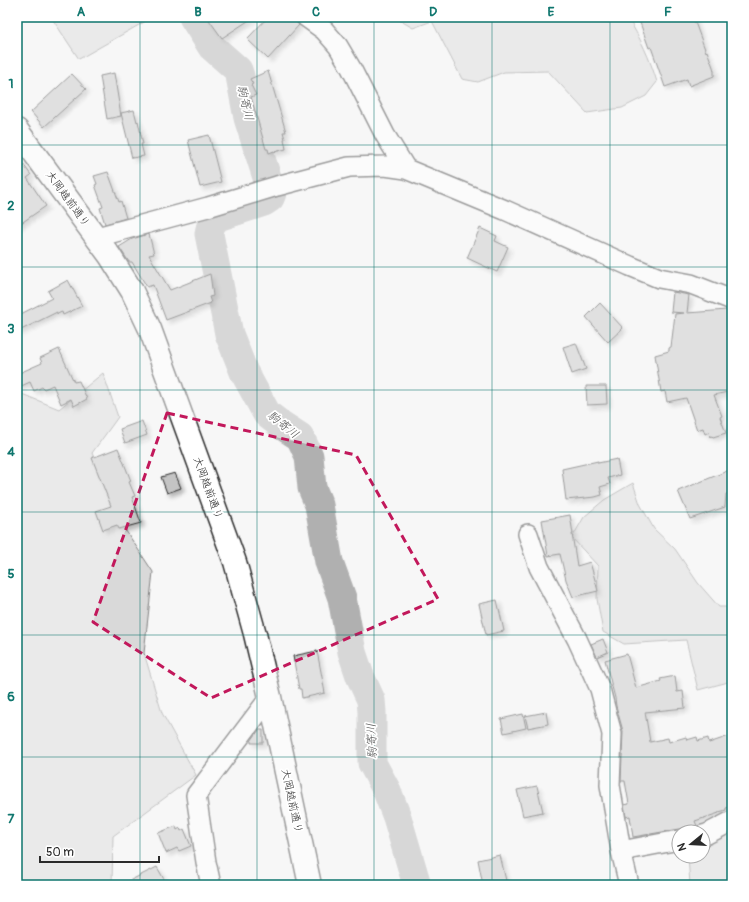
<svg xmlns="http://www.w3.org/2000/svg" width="749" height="902" viewBox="0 0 749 902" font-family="Pangolin,'Klee One',sans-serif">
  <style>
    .green { fill: #d9d9d9; stroke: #828282 }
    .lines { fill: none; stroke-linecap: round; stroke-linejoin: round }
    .river { stroke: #b0b0b0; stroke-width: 29 }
    .building { fill: #c4c4c4; stroke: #2b2b2b; filter: url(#shadow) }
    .street-casing { stroke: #2b2b2b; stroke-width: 22 }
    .secondary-casing { stroke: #2b2b2b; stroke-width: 25 }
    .street { stroke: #fff; stroke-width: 19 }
    .secondary { stroke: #fff; stroke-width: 22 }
    .marked { fill: none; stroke: #c2185b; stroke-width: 3; stroke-dasharray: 8 5; stroke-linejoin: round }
    .grid { fill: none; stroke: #0f766e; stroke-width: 1; stroke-opacity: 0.55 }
    .labels { text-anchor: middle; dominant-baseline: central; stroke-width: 3.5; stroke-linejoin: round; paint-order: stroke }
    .street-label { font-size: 11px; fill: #2b2b2b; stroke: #fff }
    .water-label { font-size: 12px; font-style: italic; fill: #5a5a5a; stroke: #fff }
    .neatline { fill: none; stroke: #0f766e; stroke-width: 1.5 }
    .grid-label { font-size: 13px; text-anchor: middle; font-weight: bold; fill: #0f766e }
  </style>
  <defs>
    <filter id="shadow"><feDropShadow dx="3.5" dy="3.5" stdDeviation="2" flood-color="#0004"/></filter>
  </defs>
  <rect width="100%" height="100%" fill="#f7f7f7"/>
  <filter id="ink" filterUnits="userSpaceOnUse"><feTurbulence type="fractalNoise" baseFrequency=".025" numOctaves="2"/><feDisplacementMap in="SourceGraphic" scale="8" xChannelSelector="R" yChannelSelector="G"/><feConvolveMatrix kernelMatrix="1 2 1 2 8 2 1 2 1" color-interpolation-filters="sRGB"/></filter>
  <g filter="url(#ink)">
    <!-- green -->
    <path class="green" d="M 51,17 L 153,17 L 79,59 Z
      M 394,17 L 627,17 C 640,37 650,59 657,82 L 646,96 L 622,108 L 587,113 L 548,71 L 504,72 L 478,82 L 462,79 L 432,21 L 413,28 Z
      M 103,373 L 118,417 L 92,453 L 126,531 L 153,572 L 144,653 L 162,713 L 196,775 L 113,836 L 112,885 L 17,885 L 17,392 L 59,409 Z
      M 633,483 L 640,504 L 654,529 L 675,549 L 698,583 L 719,607 L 732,607 L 732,681 L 698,690 L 686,640 L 624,644 L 603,632 L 597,599 L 598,566 L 572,538 L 584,517 L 604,500 Z
      M 732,830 L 732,885 L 690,885 L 688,856 L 703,856 L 703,845 L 714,840 Z"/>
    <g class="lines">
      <!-- river -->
      <path class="river" d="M 193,17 L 212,47 L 238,70 L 240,76 L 248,118 L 272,193 L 270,198 L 264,202 L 218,217 C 212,222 210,226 209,234 L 229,334 L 244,372 L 267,414 L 280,424 L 300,437 L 309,456 L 312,488 L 319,505 L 329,562 L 342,598 L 352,652 L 360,676 L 371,700 L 372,712 L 372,763 L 387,791 L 397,817 L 417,885"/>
    </g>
    <!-- building -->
    <path class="building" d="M 207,17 L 254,17 L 222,38 Z
      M 268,17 L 295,17 L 296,22 L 299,25 L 268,59 L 247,39 Z
      M 638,17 L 693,17 L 706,52 L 707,51 L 713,67 L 714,71 L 714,76 L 689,86 L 687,79 L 665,87 L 651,47 L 649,48 Z
      M 268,71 L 286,132 L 283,132 L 285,139 L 284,139 L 286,149 L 274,152 L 274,151 L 269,153 L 268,149 L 266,149 L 251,97 L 256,95 L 251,85 L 253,84 L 250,79 Z
      M 114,73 L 121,116 L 107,119 L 100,76 Z
      M 72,74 L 86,89 L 44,127 L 31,112 Z
      M 134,110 L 137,122 L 138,121 L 143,144 L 141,144 L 144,156 L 132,158 L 121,113 Z
      M 209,135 L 221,182 L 200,187 L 188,140 Z
      M 17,156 L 31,175 L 27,178 L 46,206 L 17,226 Z
      M 108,172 L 119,202 L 121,201 L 126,218 L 105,224 L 100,208 L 103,207 L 95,185 L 97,184 L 94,176 Z
      M 480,228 L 497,236 L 495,241 L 508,247 L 497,272 L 467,258 Z
      M 149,234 L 154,254 L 149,255 L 170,290 L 210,274 L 213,296 L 209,297 L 211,303 L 166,320 L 153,285 L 147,287 L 132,262 L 129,262 L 119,247 L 132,239 Z
      M 68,280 L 82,306 L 63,315 L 62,312 L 57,314 L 57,312 L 17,332 L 17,316 L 52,298 L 48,291 Z
      M 673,292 L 689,295 L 687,313 L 727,310 L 730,311 L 732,333 L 728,334 L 732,352 L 732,391 L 714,395 L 722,416 L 720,417 L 726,433 L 713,437 L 712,436 L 710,437 L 709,432 L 705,434 L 703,428 L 697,430 L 686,398 L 667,402 L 665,391 L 661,392 L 655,355 L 669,351 L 669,348 L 671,347 L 675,314 L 684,313 L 671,312 Z
      M 600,303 L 623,328 L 608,342 L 586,317 Z
      M 576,343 L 586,369 L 572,374 L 563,347 Z
      M 59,349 L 74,382 L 79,381 L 87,399 L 74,406 L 71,399 L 61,404 L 53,385 L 44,389 L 42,387 L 34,391 L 30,382 L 17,388 L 17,374 L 42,363 L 40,358 Z
      M 586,386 L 606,386 L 607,404 L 587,405 Z
      M 142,421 L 147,435 L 125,443 L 120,429 Z
      M 118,448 L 131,481 L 129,482 L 135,496 L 132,497 L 141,523 L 119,529 L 117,525 L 103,530 L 96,511 L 111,506 L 92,458 Z
      M 617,459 L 620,475 L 608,478 L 610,484 L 600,487 L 602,495 L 595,497 L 566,500 L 562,469 L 598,461 L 598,463 Z
      M 732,469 L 732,488 L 730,489 L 731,492 L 726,494 L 725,507 L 690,519 L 678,491 Z
      M 175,473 L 181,488 L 167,493 L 161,477 Z
      M 570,515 L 573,534 L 572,534 L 577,566 L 590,562 L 598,591 L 573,597 L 566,580 L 560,554 L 548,556 L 542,520 Z
      M 497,600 L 504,631 L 486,635 L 479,604 Z
      M 603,639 L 608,652 L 597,657 L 591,644 Z
      M 317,651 L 325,693 L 302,698 L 301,689 L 299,689 L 293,656 Z
      M 627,654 L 636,688 L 661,681 L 660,679 L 675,676 L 677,692 L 683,691 L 685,708 L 645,712 L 650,742 L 668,738 L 669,742 L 686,737 L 687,740 L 697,737 L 698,741 L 708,738 L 709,743 L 732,735 L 732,786 L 727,787 L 732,802 L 732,806 L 726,808 L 726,810 L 719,812 L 719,813 L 695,821 L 697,826 L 633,837 L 630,816 L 626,817 L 624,805 L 629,804 L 625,781 L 621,781 L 623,731 L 616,706 L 615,698 L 605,660 Z
      M 546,712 L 548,724 L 528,728 L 525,716 Z
      M 523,714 L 526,728 L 504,733 L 501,719 Z
      M 259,730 L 263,730 L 263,743 L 251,743 L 251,741 Z
      M 537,786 L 543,812 L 523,816 L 517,790 Z
      M 176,826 L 177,830 L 180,828 L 181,831 L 184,829 L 191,846 L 179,851 L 177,848 L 166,853 L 158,833 Z
      M 500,855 L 507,885 L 483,885 L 478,860 Z
      M 157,867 L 165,881 L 158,885 L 121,885 Z"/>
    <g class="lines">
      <defs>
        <path id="street" d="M 306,17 L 324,30 L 338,46 L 351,68 L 385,135 L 406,169
          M 97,237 L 208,207 L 277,186 L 349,167 L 385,166 L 406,169 L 505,210 L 630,266 L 659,278 L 691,284 L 732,300
          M 528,534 L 539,567 L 577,639 L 600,689 L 612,734 L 610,785 L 621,851 L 629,885
          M 703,835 L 707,834 L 732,821
          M 621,851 L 679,840
          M 211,885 L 206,862 L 196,795 L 270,697"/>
        <path id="secondary" d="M 17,130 L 110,256 L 132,291 L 150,329 L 235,562 L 255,634 L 270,697 L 310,885"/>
      </defs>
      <!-- street casing -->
      <use href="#street" class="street-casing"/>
      <!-- secondary casing -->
      <use href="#secondary" class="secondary-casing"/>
      <!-- street -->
      <use href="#street" class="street"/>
      <!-- secondary -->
      <use href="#secondary" class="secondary"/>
    </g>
  </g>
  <!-- marked area -->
  <path d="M0 0H749V902H0ZM 167,413 L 356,455 L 438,599 L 211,698 L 93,622 Z" fill="#f7f7f7" fill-opacity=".55" fill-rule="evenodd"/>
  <path class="marked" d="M 167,413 L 356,455 L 438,599 L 211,698 L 93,622 Z"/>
  <!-- grid -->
  <path class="grid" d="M 140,17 L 140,885M 257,17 L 257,885M 374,17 L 374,885M 492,17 L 492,885M 610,17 L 610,885M 17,145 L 732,145M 17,267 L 732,267M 17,390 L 732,390M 17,512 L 732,512M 17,635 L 732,635M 17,757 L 732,757"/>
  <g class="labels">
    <!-- street labels -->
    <g class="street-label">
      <text transform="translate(68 199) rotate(54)">大岡越前通り</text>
      <text transform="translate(208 488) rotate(70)">大岡越前通り</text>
      <text transform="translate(292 801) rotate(78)">大岡越前通り</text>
    </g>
    <!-- water labels -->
    <g class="water-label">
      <text transform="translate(245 103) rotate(77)">駒寄川</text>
      <text transform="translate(283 425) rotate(39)">駒寄川</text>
      <text transform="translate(372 741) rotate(-92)">駒寄川</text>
    </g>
  </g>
  <!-- margin -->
  <rect width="749" height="902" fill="none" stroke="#fff" stroke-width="44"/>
  <!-- north arrow -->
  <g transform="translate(691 844) rotate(252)"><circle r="19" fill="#ffffff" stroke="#aaaaaa"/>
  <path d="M0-3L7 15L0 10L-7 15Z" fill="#2b2b2b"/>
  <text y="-6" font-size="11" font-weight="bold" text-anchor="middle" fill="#2b2b2b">N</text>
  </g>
  <!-- scale -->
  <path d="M40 856v6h119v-6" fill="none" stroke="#2b2b2b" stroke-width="2"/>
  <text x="46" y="856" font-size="12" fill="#2b2b2b" stroke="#ffffff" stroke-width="3" paint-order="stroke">50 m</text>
  <rect x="22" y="22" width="705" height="858" class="neatline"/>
  <g class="grid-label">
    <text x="81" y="16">A</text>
    <text x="198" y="16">B</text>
    <text x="316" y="16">C</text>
    <text x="433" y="16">D</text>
    <text x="551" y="16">E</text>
    <text x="668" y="16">F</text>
    <text x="11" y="88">1</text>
    <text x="11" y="210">2</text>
    <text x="11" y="333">3</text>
    <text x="11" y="456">4</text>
    <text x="11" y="578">5</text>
    <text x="11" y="701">6</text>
    <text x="11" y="823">7</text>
  </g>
</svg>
